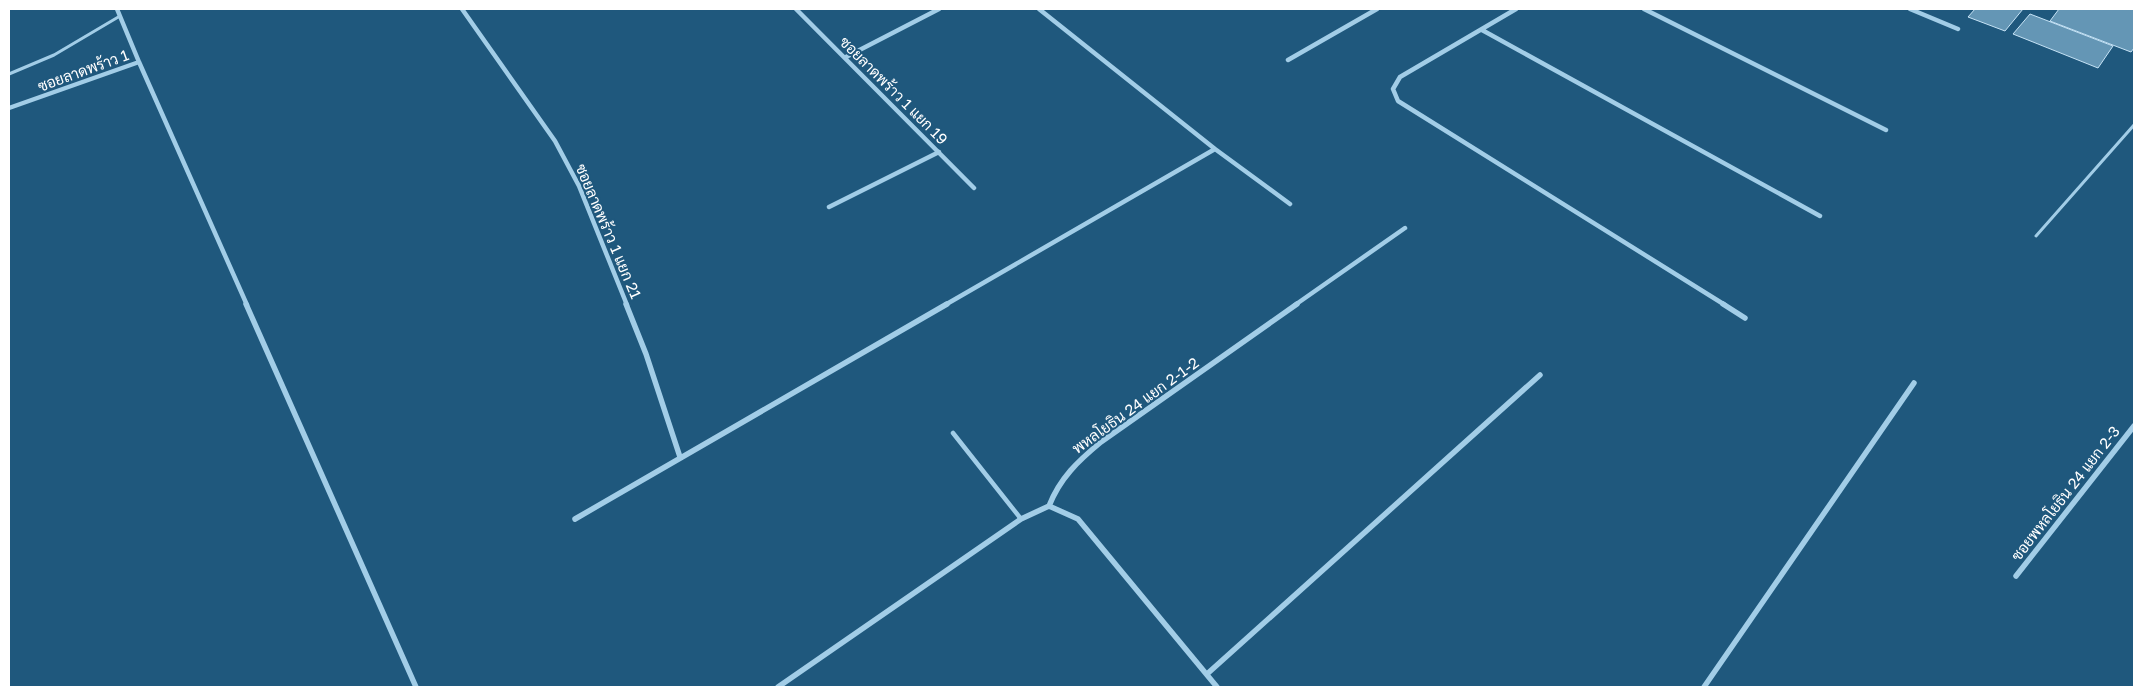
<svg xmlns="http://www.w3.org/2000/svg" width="2143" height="696" viewBox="0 0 2143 696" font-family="'Golos Text',Sarabun,sans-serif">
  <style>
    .building { fill: #6496b5; stroke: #c6e3f6 }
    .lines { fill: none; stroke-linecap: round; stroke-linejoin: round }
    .lane-far1 { stroke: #a2cde7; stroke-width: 3 }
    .lane { stroke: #a2cde7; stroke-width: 4.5 }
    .street-far1 { stroke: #a2cde7; stroke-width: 4.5 }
    .street { stroke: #a2cde7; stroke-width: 5.5 }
    .labels { text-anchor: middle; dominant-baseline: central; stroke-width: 4; stroke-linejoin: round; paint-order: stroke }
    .street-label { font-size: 15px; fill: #fff; stroke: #1f587d }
  </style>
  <rect width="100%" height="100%" fill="#1f587d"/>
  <!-- building -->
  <path class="building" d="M 1975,9 L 2023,9 L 2005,31 L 1968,17 Z
    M 2059,9 L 2134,9 L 2134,48 L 2131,52 L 2050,21 Z
    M 2030,14 L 2113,46 L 2098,68 L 2013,34 Z"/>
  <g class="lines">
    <!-- lane-far1 -->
    <path class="lane-far1" d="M 9,74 L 54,55 L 120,16
      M 2036,236 L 2134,125"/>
    <!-- lane -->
    <path class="lane" d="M 953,433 L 1021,519"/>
    <!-- street-far1 -->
    <path class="street-far1" d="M 462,9 L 555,141 L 579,186 L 627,305
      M 796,9 L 974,188
      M 1039,9 L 1215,149 L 1290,204
      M 1516,9 L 1400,77 L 1393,89 L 1398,101 L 1725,305
      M 1644,9 L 1886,130
      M 1910,9 L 1958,29
      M 1482,30 L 1820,216
      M 846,57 L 939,9
      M 1288,60 L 1377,9
      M 139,62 L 247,305
      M 9,108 L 139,62 L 117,9
      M 829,207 L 939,152
      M 945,305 L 1215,149
      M 1295,305 L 1405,228"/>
    <!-- street -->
    <path class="street" d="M 246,304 L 416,687
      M 626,304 L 646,354 L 680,457
      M 1723,304 L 1745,318
      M 1049,506 C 1060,478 1078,461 1101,442 L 1297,304
      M 1049,506 L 1078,519 L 1217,687
      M 575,519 L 947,304
      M 2016,576 L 2134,426
      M 1207,674 L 1540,375
      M 778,687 L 1021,519 L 1049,506
      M 1704,687 L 1914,383"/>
  </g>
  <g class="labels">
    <!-- street labels -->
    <g class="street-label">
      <text transform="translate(83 70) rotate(-20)">ซอยลาดพร้าว 1</text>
      <text transform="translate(894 90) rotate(45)">ซอยลาดพร้าว 1 แยก 19</text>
      <text transform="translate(609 231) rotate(67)">ซอยลาดพร้าว 1 แยก 21</text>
      <text transform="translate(1135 405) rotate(-36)">พหลโยธิน 24 แยก 2-1-2</text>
      <text transform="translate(2065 493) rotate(-52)">ซอยพหลโยธิน 24 แยก 2-3</text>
    </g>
  </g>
  <!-- border -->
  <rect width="2143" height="696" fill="none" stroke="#ffffff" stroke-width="20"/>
</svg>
